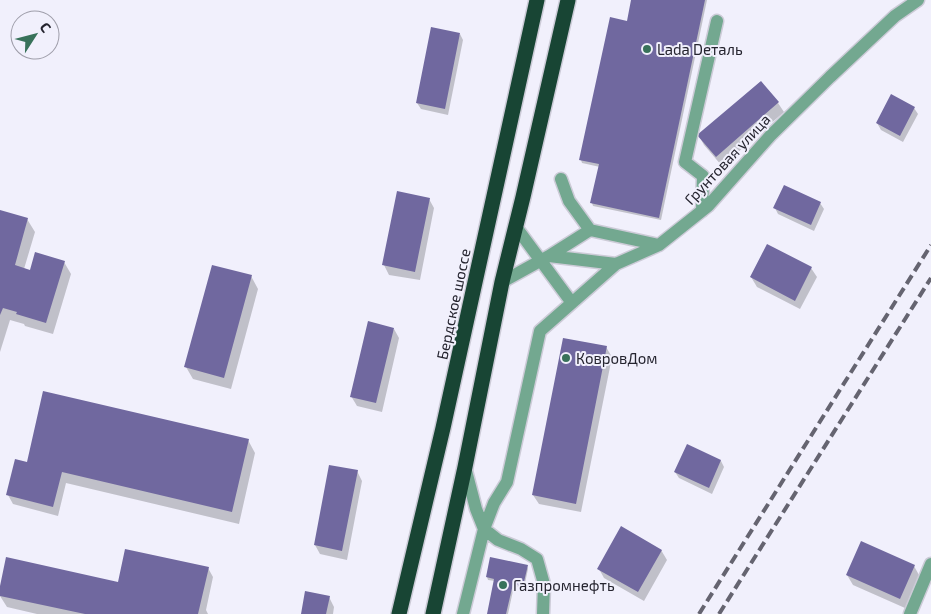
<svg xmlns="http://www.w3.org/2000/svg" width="931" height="614" viewBox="0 0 931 614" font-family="'Exo 2',sans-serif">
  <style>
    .shadow { fill: #0003 }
    .building { fill: #70689f }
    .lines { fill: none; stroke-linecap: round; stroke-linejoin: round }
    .minor-casing { stroke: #cccbd7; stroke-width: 15 }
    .highway-casing { stroke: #cccbd7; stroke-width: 18 }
    .minor { stroke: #73a890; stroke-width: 12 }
    .highway { stroke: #184534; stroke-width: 15 }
    .rail { stroke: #656470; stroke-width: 4; stroke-dasharray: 10 5; stroke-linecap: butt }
    .poi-dot { fill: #38725a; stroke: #f1f0fc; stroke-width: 2 }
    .labels { text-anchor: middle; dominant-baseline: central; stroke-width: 4; stroke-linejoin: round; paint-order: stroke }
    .poi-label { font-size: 15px; fill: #25242f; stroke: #f1f0fc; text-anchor: start }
    .street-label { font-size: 15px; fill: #25242f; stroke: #f1f0fc }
  </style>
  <rect width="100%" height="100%" fill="#f1f0fc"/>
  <!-- shadow -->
  <path class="shadow" d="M 632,0 L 707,0 L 661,220 L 593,206 L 592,203 L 600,167 L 582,163 L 581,160 L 628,22 Z
    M 460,34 L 463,40 L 448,115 L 421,109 L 417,103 Z
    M 760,82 L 778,103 L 784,112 L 722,166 L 704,145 L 699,136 Z
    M 914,108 L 918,114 L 903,142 L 881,130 L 877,123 Z
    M 429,199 L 434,208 L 420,280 L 389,275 L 384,265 Z
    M 820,203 L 824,209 L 814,231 L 778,214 L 775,208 Z
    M 0,211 L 27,219 L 35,232 L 24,269 L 31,271 L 64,262 L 71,274 L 53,334 L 25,326 L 24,324 L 10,320 L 0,352 Z
    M 811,268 L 817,277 L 800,309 L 757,287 L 751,277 Z
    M 251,276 L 258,289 L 231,389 L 193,379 L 186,367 Z
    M 394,329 L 399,338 L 382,412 L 357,406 L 351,396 Z
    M 606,347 L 612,357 L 581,512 L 539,504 L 533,495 Z
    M 248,440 L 255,453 L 239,524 L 66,483 L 58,516 L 13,504 L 8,495 L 28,463 Z
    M 687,446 L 721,461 L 724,467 L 712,494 L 679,478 L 675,472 Z
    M 357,471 L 362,481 L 347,560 L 320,554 L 315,545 Z
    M 661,550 L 667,560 L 644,601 L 604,578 L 599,569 Z
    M 527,566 L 528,569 L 524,588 L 514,586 L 508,614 L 488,614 L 495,581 L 488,580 L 487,577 Z
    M 914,566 L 919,575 L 905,608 L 853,585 L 847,575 Z
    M 208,568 L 213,577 L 206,610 L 208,614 L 37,614 L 7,607 L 0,596 L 0,592 L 119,583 Z
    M 329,597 L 334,607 L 333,614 L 302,614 Z"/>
  <!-- building -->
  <path class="building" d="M 631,0 L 705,0 L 659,218 L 590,203 L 599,164 L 579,160 L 610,17 L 627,21 Z
    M 431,27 L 460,33 L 445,109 L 416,103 Z
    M 761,81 L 779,102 L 716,157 L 697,135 Z
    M 891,94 L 915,107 L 900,136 L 876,123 Z
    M 784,185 L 821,202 L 811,225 L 773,208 Z
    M 397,191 L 430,198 L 415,272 L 382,265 Z
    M 0,210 L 28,218 L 15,265 L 30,270 L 35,252 L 65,261 L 46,323 L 16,314 L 17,312 L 3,308 L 0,315 Z
    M 767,244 L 812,267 L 795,301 L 750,277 Z
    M 212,265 L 252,275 L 224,378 L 184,367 Z
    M 368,321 L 394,328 L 376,403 L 350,397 Z
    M 563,338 L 607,346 L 576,504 L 532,495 Z
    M 43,391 L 249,439 L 232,512 L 62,472 L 53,507 L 6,495 L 15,459 L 27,462 Z
    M 687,444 L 721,460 L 709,488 L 674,472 Z
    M 329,465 L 358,470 L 342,551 L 314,545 Z
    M 621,526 L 662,550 L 638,592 L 597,569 Z
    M 861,541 L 915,565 L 900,599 L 846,575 Z
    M 125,549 L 209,567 L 198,614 L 85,614 L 0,596 L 0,586 L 6,557 L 118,582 Z
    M 490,557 L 528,565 L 523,586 L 513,584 L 506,614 L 487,614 L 494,579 L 486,577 Z
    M 305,591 L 330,596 L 326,614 L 301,614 Z"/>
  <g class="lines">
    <defs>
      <path id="minor" d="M 561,179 L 569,201 L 590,230
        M 702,211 L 703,176 L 685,162 L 717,21
        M 516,227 L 572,303
        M 549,256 L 590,230 L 659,245
        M 502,282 L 549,256 L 616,264 L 659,245 L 708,206 L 770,136 L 830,77 L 895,16 L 918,0
        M 463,614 L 484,529 L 476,509 L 465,467
        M 543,614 L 544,584 L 537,559 L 521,549 L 498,540 L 484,529 L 494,503 L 507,482 L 540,331 L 616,264
        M 910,614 L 931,564"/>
      <path id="highway" d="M 399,614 L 443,428 L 537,0
        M 433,614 L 465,467 L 502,282 L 523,197 L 568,0"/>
    </defs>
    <!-- minor casing -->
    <use href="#minor" class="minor-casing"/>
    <!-- highway casing -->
    <use href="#highway" class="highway-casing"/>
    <!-- minor -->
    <use href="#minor" class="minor"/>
    <!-- highway -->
    <use href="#highway" class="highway"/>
    <!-- rail -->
    <path class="rail" d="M 699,614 L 931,245
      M 719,614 L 931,278"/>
  </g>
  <!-- markers -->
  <g class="poi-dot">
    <circle cx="647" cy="49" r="5"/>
    <circle cx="566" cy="358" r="5"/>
    <circle cx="503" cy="585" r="5"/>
  </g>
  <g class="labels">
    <!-- poi labels -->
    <g class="poi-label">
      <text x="657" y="49">Lada Dеталь</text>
      <text x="576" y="358">КовровДом</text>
      <text x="513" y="585">Газпромнефть</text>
    </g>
    <!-- street labels -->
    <g class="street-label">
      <text transform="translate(727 159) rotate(-47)">Грунтовая улица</text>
      <text transform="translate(453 304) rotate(-78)">Бердское шоссе</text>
    </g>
  </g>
  <!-- north arrow -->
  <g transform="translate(35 35) rotate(54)"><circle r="24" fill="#f1f0fc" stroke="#9f9eaa"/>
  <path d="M0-4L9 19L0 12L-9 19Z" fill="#38725a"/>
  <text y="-8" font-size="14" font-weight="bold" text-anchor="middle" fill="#25242f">С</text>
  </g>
</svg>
